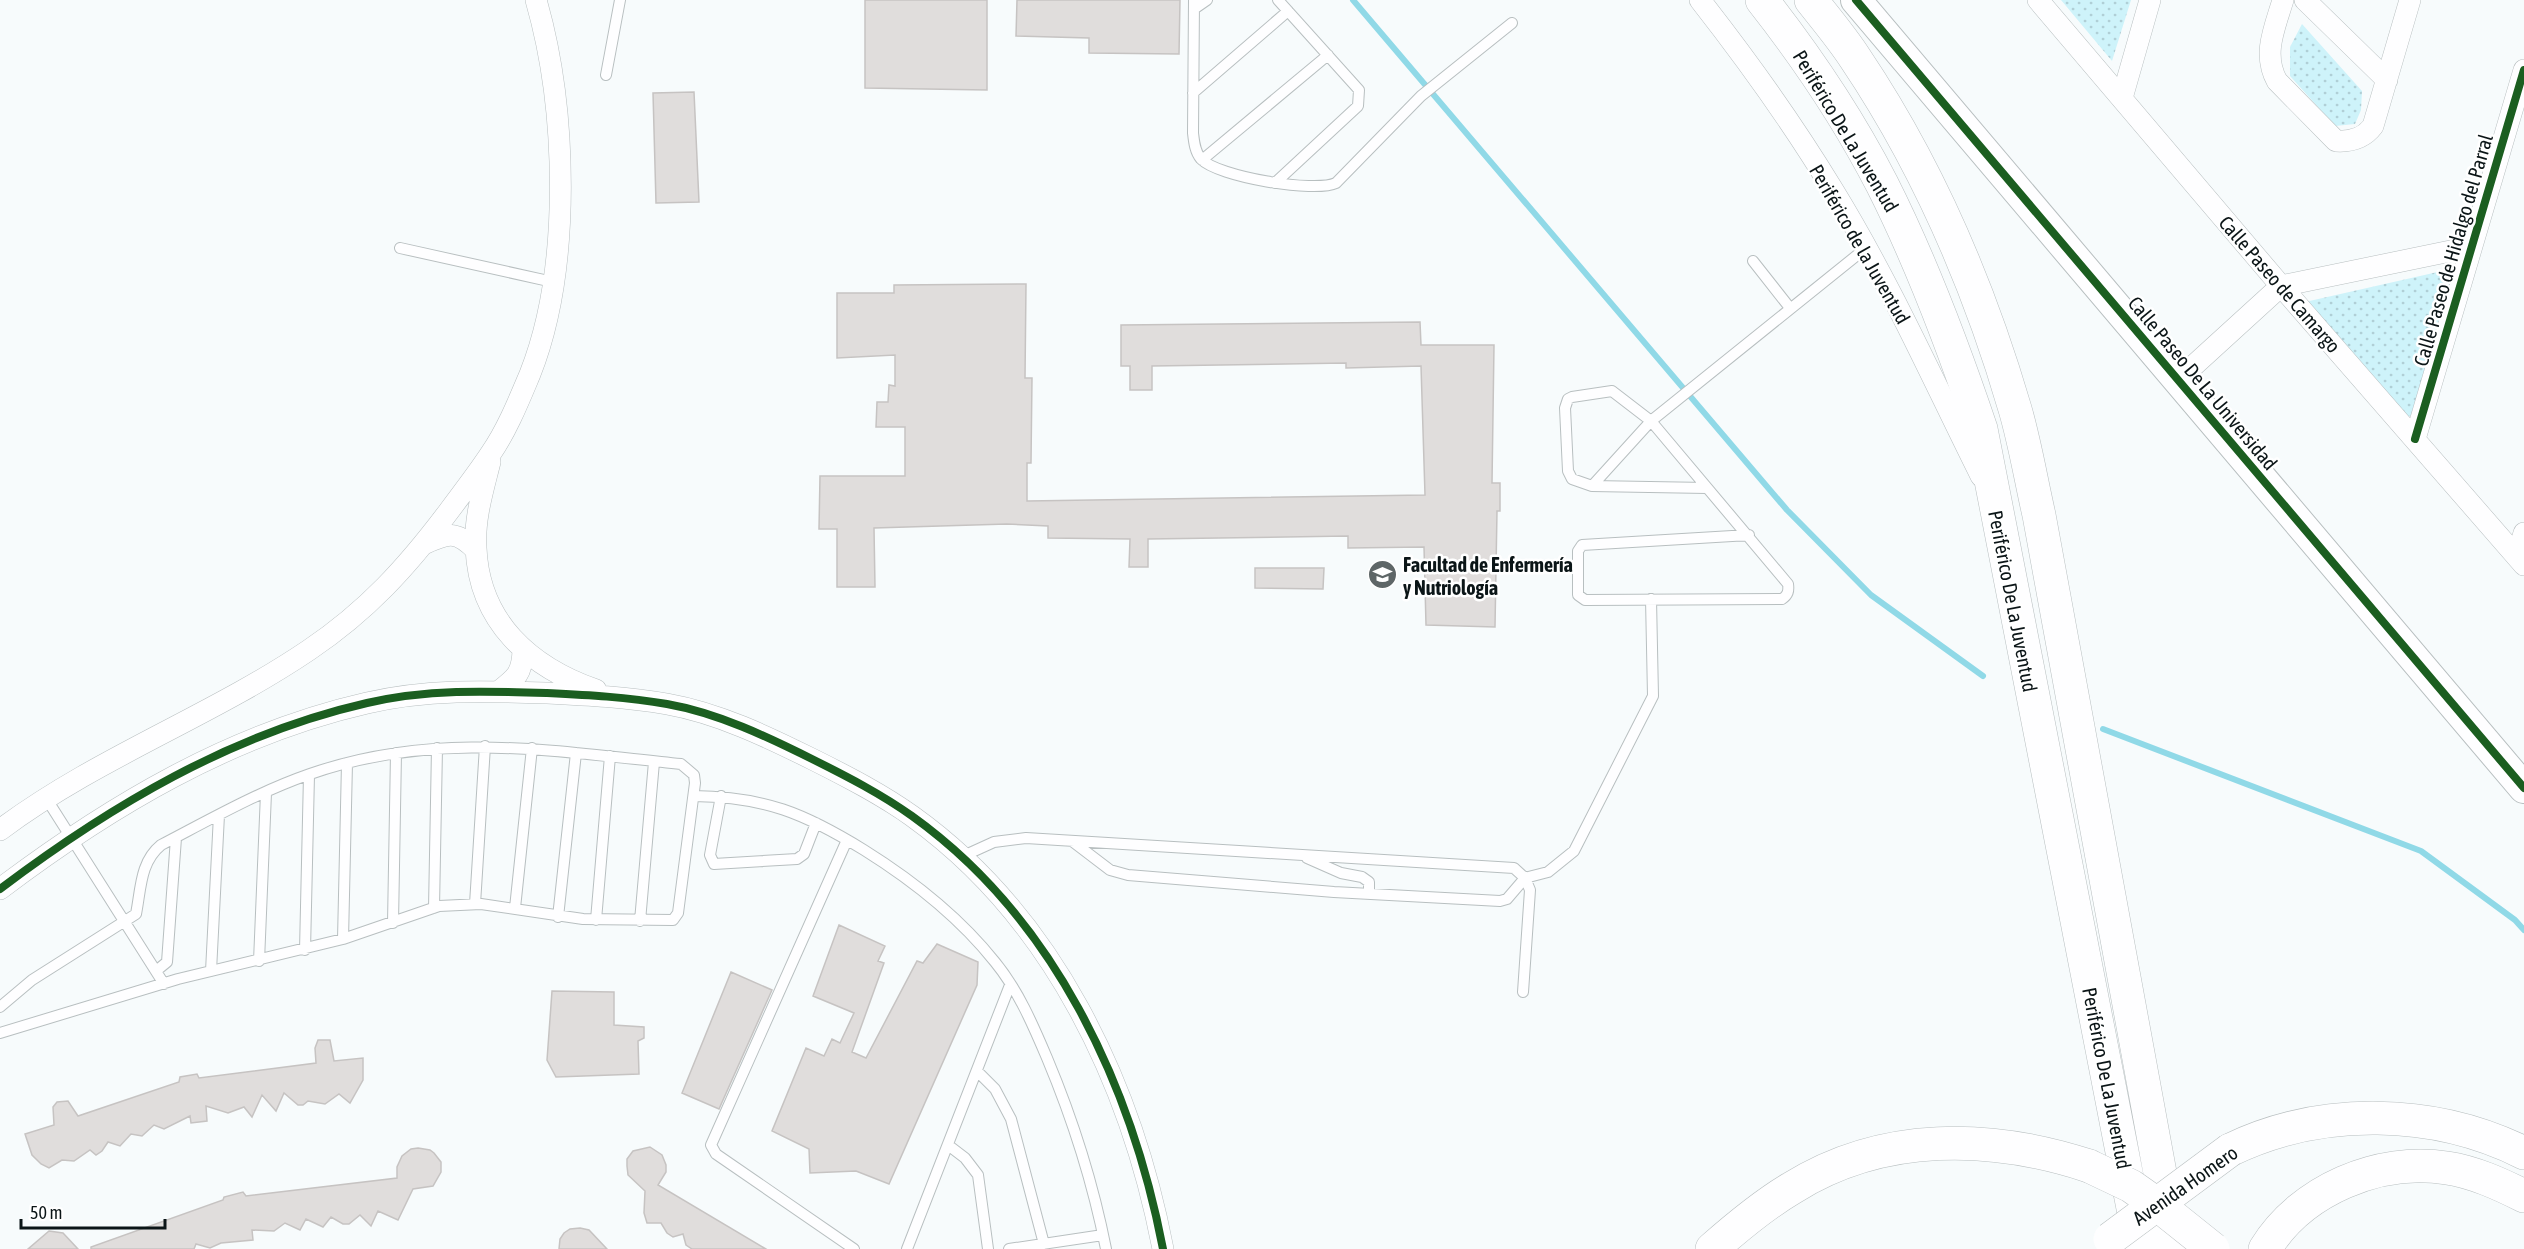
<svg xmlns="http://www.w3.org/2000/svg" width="2524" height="1249" viewBox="0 0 2524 1249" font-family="'Asap Condensed',sans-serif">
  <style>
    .grass { fill: url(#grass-dots) }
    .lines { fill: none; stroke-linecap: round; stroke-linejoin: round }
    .stream { stroke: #90d9e7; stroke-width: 6 }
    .building { fill: #e0dddc; stroke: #c6c3c2; stroke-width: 1.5 }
    .lane-casing { stroke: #b8bfc0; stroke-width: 12 }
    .street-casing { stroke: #b8bfc0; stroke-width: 22 }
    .secondary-casing { stroke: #b8bfc0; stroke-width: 32 }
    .primary-casing { stroke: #b8bfc0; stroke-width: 34 }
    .highway-casing { stroke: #b8bfc0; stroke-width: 34 }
    .lane { stroke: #fefeff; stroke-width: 10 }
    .street { stroke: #fefeff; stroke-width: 21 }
    .secondary { stroke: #fefeff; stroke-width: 30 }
    .primary { stroke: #fefeff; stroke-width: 33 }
    .highway { stroke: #fefeff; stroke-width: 33 }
    .primary-bridge-casing { stroke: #b8bfc0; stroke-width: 34; stroke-linecap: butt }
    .highway-bridge-casing { stroke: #b8bfc0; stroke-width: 34; stroke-linecap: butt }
    .primary-bridge { stroke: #fefeff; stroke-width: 33 }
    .highway-bridge { stroke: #fefeff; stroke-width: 33 }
    .cycleway-casing { stroke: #fff; stroke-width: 11 }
    .cycleway { stroke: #1b5e20; stroke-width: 8 }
    .labels { text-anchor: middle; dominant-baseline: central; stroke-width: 5; stroke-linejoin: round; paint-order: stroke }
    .street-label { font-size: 20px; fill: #0b1517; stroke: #fff }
    .poi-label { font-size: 20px; font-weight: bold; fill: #0b1517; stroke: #fff; text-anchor: start }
  </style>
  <defs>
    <pattern id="grass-dots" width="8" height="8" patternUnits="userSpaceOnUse" patternTransform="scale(1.5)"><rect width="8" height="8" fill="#cef3fa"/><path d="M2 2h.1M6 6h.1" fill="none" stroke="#b0cfd6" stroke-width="1.8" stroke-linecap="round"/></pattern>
  </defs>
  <rect width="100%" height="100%" fill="#f7fbfc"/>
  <!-- grass -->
  <path class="grass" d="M 2061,0 L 2131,0 L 2112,61 Z
    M 2302,24 L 2362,91 L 2361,110 L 2355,124 L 2335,126 L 2290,76 L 2290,47 Z
    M 2451,269 L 2456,276 L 2412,415 L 2404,419 L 2305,302 Z"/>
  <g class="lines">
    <!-- stream -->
    <path class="stream" d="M 1353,0 L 1787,510 L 1871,595 L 1983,676
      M 2103,729 L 2421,851 L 2515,920 L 2524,930"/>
  </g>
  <!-- building -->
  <path class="building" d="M 865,0 L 987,0 L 987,90 L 865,88 Z
    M 1017,0 L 1180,0 L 1179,54 L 1089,53 L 1089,38 L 1016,36 Z
    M 694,92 L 699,202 L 656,203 L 653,93 Z
    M 1026,284 L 1025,378 L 1032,378 L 1031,463 L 1027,463 L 1027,501 L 1425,495 L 1421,366 L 1346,368 L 1346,363 L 1152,366 L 1152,390 L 1130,390 L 1130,366 L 1121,366 L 1121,325 L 1420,322 L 1421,345 L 1494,345 L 1492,483 L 1500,483 L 1500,511 L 1497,511 L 1495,627 L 1426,625 L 1424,547 L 1348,548 L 1348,536 L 1148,539 L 1148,567 L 1129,567 L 1130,539 L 1048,538 L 1048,526 L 1007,524 L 874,528 L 875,587 L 837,587 L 837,529 L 819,529 L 820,476 L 905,476 L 905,427 L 876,427 L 877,402 L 888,402 L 889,385 L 895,386 L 895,355 L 837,358 L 837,293 L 894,293 L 894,285 Z
    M 1255,568 L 1324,568 L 1323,589 L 1255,588 Z
    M 839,925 L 885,946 L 878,961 L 884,963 L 852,1052 L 866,1058 L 917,961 L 923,963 L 937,944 L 978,962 L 977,985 L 889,1184 L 856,1171 L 810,1173 L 809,1149 L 772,1131 L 806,1048 L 824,1056 L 832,1039 L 840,1043 L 854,1013 L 813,996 Z
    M 731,972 L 772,990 L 719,1109 L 682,1093 Z
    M 552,991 L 614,992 L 614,1025 L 644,1027 L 644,1038 L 638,1041 L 639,1074 L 556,1077 L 547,1060 Z
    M 318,1040 L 330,1040 L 334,1061 L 363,1058 L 363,1080 L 350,1103 L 339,1094 L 325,1104 L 308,1101 L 303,1105 L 298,1105 L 284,1093 L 276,1111 L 262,1095 L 252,1117 L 244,1107 L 228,1113 L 206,1106 L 207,1121 L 191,1123 L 190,1116 L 164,1129 L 154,1125 L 142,1136 L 131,1134 L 120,1146 L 108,1142 L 102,1151 L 96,1155 L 90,1150 L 74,1161 L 62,1160 L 49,1168 L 41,1164 L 32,1155 L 25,1134 L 54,1125 L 53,1107 L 57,1102 L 68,1101 L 78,1116 L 179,1082 L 180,1077 L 197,1074 L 199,1078 L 316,1063 L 315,1048 Z
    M 650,1147 L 662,1155 L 666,1165 L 666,1172 L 658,1185 L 766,1249 L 692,1249 L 686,1245 L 683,1234 L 673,1237 L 667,1233 L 661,1223 L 647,1223 L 644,1213 L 645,1191 L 628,1175 L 627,1166 L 627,1159 L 633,1151 Z
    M 418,1148 L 430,1150 L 434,1153 L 441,1162 L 441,1172 L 433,1186 L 413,1189 L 398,1220 L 378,1211 L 371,1226 L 360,1215 L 349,1224 L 343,1224 L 331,1217 L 323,1227 L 306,1219 L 300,1230 L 285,1223 L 274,1231 L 252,1230 L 253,1240 L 221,1243 L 210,1248 L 196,1244 L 194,1249 L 91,1249 L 91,1247 L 223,1200 L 224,1197 L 243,1192 L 246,1196 L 397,1178 L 397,1167 L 402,1156 L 411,1149 Z
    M 580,1228 L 589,1230 L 607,1249 L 559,1249 L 560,1239 L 564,1233 L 570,1229 Z
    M 49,1231 L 63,1233 L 78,1249 L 28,1249 Z"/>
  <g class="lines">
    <defs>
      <path id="lane" d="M 1194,0 L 1193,133 C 1194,142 1195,152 1201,159 C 1218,177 1315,193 1336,183 L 1421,96 L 1512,23
        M 1194,9 L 1207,0
        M 606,75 L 620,0
        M 1193,93 L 1288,11
        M 1202,160 L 1328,55
        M 1275,183 L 1358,106 L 1359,90 L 1278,0
        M 400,248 L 553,282
        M 1753,261 L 1790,308
        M 1592,486 L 1651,421 L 1866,248
        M 1707,488 L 1592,486 L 1572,479 L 1568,471 L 1565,408 L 1568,399 L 1572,397 L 1612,391 L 1651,421 L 1788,584 C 1789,591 1788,595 1782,599 L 1585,600 L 1578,595 L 1578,551 L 1582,545 L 1749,535
        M 694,796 C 765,797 804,813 864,850 C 912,880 960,918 995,962 C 1018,990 1033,1025 1047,1058 C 1073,1120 1093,1183 1106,1249
        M 721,796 L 710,855 L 714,864 L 797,859 L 804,854 L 816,823
        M 46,798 L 164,984
        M 847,840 L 711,1145 L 716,1154 L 854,1249
        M 1072,841 L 1110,870 L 1128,875 L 1334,892 L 1500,901 L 1507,899 L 1525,878 L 1548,872 L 1574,851 L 1653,696 L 1651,599
        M 961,857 L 994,842 L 1026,838 L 1514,868 L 1525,878 L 1530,890 L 1523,992
        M 1307,858 L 1341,873 L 1362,877 L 1369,882 L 1369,894
        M 475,904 L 485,746
        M 434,908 L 437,748
        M 515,908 L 532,748
        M 558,917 L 576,753
        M 596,920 L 610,756
        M 640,921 L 654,762
        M 393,923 L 396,753
        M 343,939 L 347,763
        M 305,950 L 309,775
        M 259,961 L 266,793
        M 156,971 L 167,962 L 176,838
        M 211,971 L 219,815
        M 0,1007 L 32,980 L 136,914 C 141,889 140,862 161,845 C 209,820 258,792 310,774 C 436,730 552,751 681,764 L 694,775 L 695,783 L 678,913 L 673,920 L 583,919 L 481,904 L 439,906 L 343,939 L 178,979 L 0,1033
        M 977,1071 L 995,1089 L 1011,1119 L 1044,1244
        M 948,1145 L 965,1158 L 978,1175 L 988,1249
        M 907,1249 L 1010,985
        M 1009,1249 L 1103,1235"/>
      <path id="street" d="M 1700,0 C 1747,60 1793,124 1833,190 C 1889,281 1933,380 1981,476
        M 2038,0 L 2281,286 L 2524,565
        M 2283,0 C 2275,27 2262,54 2277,81 L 2336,141 C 2352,142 2364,138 2373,126 L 2410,0
        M 2305,0 L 2387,80
        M 2122,98 L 2150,0
        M 2179,379 L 2281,286 L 2470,247
        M 2415,439 L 2524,70
        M 490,462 C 483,490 474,519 476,548 C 479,622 530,667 596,690
        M 424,544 C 448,533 456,530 476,550
        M 2517,557 L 2524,533
        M 498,692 C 516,678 522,674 523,651
        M 0,830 C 96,758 210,717 309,650 C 367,611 407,567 449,511 C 463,492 478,473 491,453 C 507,430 519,400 530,374 C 572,268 567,108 536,0
        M 0,889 C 110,806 231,734 367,703 C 427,689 486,691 547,693 C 587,695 627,697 667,704 C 718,713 768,737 814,760 C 848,777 881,794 912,816 C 1053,917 1131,1083 1163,1249"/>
      <path id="secondary" d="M 1856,0 L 2524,788"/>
      <path id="primary" d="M 2230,1150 C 2321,1106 2434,1108 2524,1153"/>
      <path id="highway" d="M 1762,0 C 1806,56 1849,120 1882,184 C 1922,263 1953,346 1981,429 L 2141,1249
        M 1811,0 C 1826,19 1842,38 1855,58 C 1927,165 1979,286 2015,409 C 2025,443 2031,480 2039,515 L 2174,1249
        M 1712,1249 C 1737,1227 1763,1205 1792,1188 C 1883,1131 1991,1134 2089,1166
        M 2265,1249 C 2301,1190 2379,1157 2447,1168 C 2474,1172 2500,1184 2524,1196"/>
    </defs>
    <!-- lane casing -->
    <use href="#lane" class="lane-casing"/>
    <!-- street casing -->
    <use href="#street" class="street-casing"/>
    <!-- secondary casing -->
    <use href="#secondary" class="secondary-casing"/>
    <!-- primary casing -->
    <use href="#primary" class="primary-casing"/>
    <!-- highway casing -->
    <use href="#highway" class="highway-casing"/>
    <!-- lane -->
    <use href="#lane" class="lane"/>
    <!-- street -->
    <use href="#street" class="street"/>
    <!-- secondary -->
    <use href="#secondary" class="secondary"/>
    <!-- primary -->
    <use href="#primary" class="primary"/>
    <!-- highway -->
    <use href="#highway" class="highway"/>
    <defs>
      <path id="primary-bridge" d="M 2110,1239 L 2230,1150"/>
      <path id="highway-bridge" d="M 2089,1166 L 2131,1186 L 2158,1205 L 2213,1249"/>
    </defs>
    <!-- primary-bridge casing -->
    <use href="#primary-bridge" class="primary-bridge-casing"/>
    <!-- highway-bridge casing -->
    <use href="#highway-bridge" class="highway-bridge-casing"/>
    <!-- primary-bridge -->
    <use href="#primary-bridge" class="primary-bridge"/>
    <!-- highway-bridge -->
    <use href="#highway-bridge" class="highway-bridge"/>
    <defs>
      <path id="cycleway" d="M 1856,0 L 2524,788
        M 2415,439 L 2524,70
        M 0,889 C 110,806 231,734 367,703 C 427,689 486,691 547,693 C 587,695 627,697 667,704 C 718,713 768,737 814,760 C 848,777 881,794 912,816 C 1053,917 1131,1083 1163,1249"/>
    </defs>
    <!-- cycleway casing -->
    <use href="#cycleway" class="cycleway-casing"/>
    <!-- cycleway -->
    <use href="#cycleway" class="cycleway"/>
  </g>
  <!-- icons -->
  <defs>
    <symbol id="school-disc" viewBox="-11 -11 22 22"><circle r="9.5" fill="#5e6667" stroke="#fff"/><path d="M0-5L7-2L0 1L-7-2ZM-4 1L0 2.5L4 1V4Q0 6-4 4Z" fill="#fff"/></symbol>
  </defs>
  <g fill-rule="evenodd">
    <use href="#school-disc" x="1366" y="558" width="33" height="33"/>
  </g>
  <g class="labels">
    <!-- street labels -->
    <g class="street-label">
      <text transform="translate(1846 131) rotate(59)">Periférico De La Juventud</text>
      <text transform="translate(1860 244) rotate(60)">Periférico de la Juventud</text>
      <text transform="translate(2453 250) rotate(-74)">Calle Paseo de Hidalgo del Parral</text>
      <text transform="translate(2280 284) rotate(49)">Calle Paseo de Camargo</text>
      <text transform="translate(2203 383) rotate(50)">Calle Paseo De La Universidad</text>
      <text transform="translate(2013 601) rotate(79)">Periférico De La Juventud</text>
      <text transform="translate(2107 1078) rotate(79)">Periférico De La Juventud</text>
      <text transform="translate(2185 1185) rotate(-35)">Avenida Homero</text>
    </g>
    <!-- poi labels -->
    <g class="poi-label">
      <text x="1403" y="564">Facultad de Enfermería<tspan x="1403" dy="23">y Nutriología</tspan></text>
    </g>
  </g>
  <!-- scale -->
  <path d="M21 1219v9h144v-9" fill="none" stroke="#0b1517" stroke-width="3"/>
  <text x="30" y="1219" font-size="18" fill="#0b1517" stroke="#ffffff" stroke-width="4.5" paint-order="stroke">50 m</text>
</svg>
